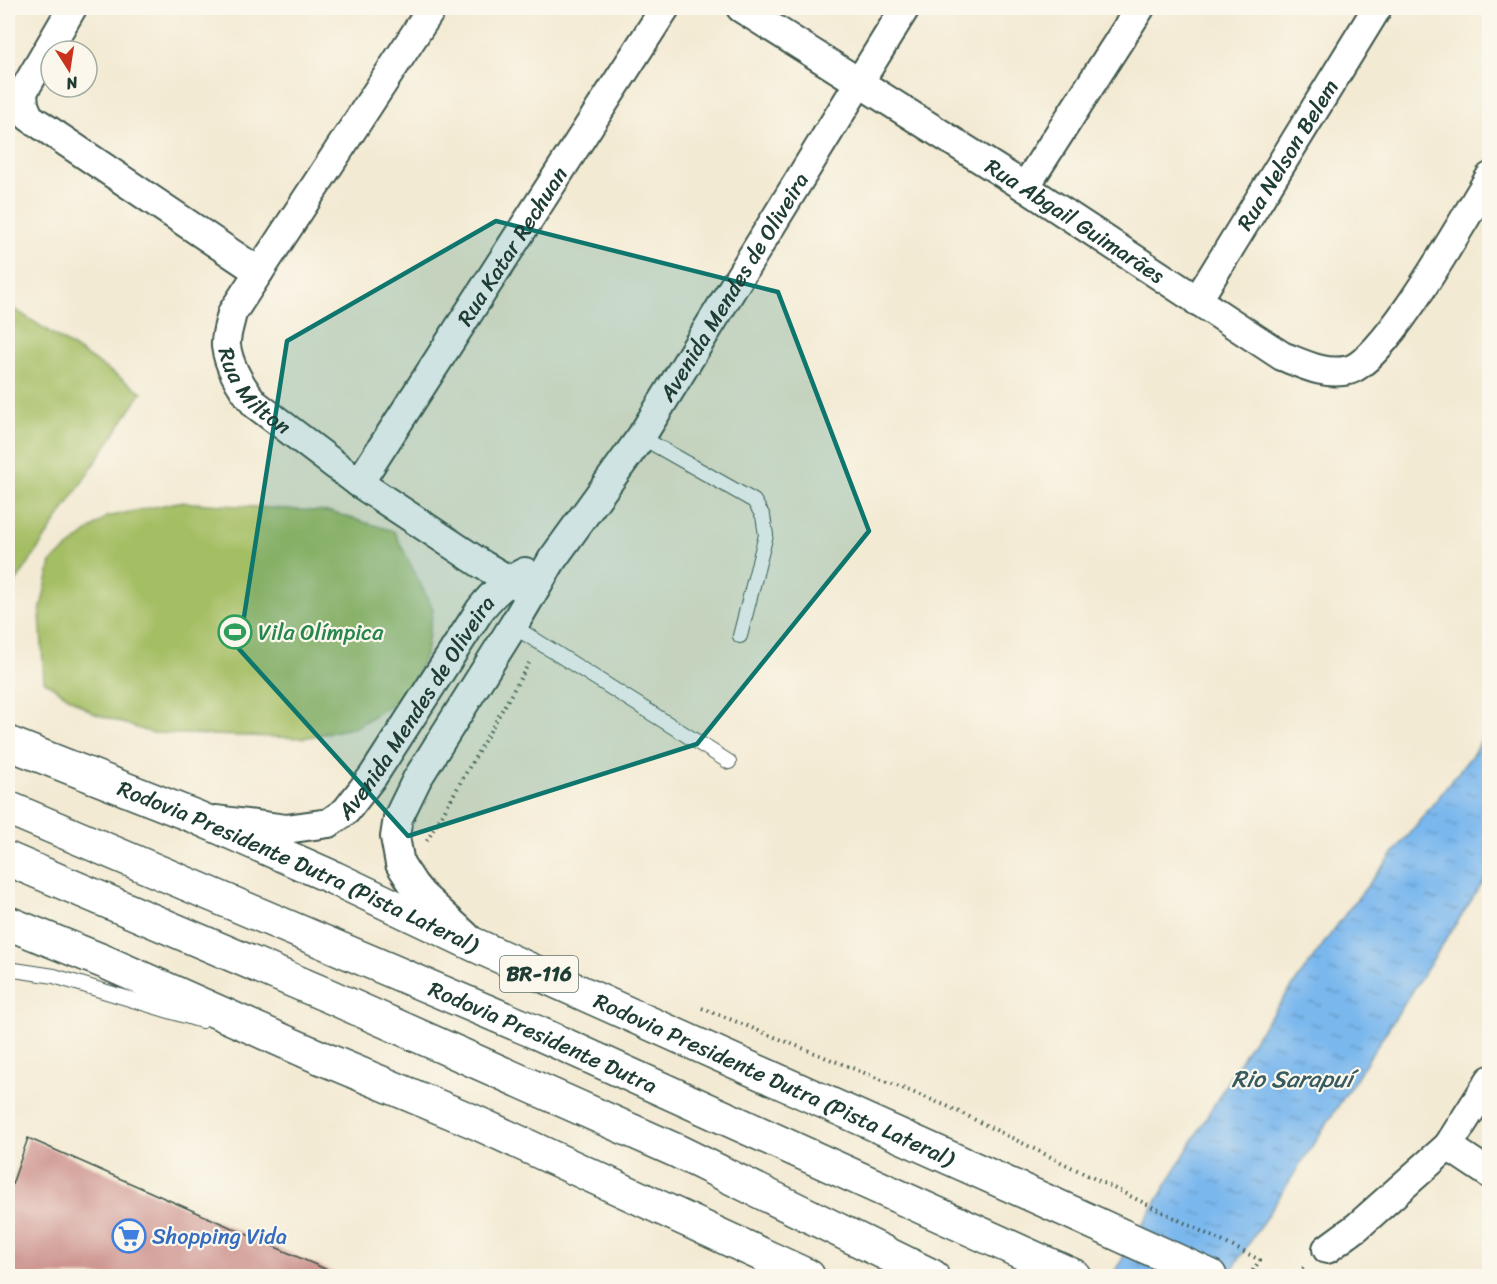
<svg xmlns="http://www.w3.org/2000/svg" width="1497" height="1284" viewBox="0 0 1497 1284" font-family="Sriracha,sans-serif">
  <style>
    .pitch { fill: #a4be64; stroke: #627e4c; stroke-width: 1.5 }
    .water { fill: url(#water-ripples); stroke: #4c7a90; stroke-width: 1.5 }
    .building { fill: #ce9590 }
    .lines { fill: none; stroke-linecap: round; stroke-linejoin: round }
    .service-casing { stroke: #3f574c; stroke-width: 16 }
    .minor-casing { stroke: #3f574c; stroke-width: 32 }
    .trunk-casing { stroke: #3f574c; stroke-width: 36 }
    .motorway-casing { stroke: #3f574c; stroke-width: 36 }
    .path { stroke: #3f574c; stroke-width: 4; stroke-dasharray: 1.5 4.5; stroke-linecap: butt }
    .service { stroke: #fff; stroke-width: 14 }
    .minor { stroke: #fff; stroke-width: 28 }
    .trunk { stroke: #fff; stroke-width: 33 }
    .motorway { stroke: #fff; stroke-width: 33 }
    .marked { fill: #0f766e; fill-opacity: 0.2; stroke: #0f766e; stroke-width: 4.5; stroke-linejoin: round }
    .labels { text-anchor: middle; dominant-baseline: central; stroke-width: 4.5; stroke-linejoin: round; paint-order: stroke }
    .shield { fill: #fbf7ec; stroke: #61756b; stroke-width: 1.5 }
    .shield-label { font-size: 21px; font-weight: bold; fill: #1f3d34 }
    .street-label { font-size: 22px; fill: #1f3d34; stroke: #fbf7ec }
    .leisure-label { font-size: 22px; fill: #27864d; stroke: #fbf7ec; text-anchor: start }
    .shop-label { font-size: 22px; fill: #366cbe; stroke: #fbf7ec; text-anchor: start }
    .water-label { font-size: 24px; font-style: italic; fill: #365c62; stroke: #fbf7ec }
  </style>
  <defs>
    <pattern id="water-ripples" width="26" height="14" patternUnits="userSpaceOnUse" patternTransform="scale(1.5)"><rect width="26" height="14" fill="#7ab7ed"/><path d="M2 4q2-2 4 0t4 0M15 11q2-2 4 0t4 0" fill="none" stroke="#6396c1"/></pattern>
  </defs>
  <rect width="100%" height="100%" fill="#fbf7ec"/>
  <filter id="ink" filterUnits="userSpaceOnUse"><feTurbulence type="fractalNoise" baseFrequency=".0167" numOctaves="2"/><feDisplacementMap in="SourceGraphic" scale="12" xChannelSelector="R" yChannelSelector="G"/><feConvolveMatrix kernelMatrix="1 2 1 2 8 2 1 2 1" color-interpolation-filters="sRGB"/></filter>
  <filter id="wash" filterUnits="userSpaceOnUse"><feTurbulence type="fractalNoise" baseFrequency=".008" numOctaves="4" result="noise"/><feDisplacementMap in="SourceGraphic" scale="24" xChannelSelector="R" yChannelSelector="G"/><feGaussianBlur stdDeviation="1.35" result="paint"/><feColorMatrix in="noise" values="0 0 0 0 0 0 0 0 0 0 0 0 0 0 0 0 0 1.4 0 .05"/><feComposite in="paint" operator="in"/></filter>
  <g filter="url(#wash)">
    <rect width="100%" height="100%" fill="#f3ead3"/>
    <!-- pitch -->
    <path class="pitch" d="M 8,305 L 142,392 L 8,594 Z
      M 178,502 L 331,512 L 394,531 L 433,609 L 426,653 L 408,694 L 356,727 L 304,738 L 152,733 L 93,713 L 44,681 L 40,612 L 51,562 L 106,517 Z"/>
    <!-- water -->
    <path class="water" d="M 1489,727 L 1489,873 L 1228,1276 L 1112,1276 L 1249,1046 L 1349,909 L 1473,754 Z"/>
    <g id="blocks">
      <!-- building -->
      <path class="building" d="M 28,1138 L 341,1276 L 8,1276 L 8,1196 Z"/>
    </g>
  </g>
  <g filter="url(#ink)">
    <use href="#blocks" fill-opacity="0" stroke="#3f574c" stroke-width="1.5"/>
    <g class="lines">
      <defs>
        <path id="service" d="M 641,437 L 754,501 L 763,516 L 766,535 L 740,636
          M 513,626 L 729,762
          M 8,969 L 54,976 L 202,1021"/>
        <g id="minor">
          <path d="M 72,8 L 23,92 L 24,105 L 29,117 L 259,272"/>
          <path id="s1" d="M 432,8 L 232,313 C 230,323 225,336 226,346 C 229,368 242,388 255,404 L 359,483 L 483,565 L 531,593"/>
          <path id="s2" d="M 741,8 L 1025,187 L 1282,356 C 1303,364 1325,376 1349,370 C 1386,360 1466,215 1490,177"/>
          <path d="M 1025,187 L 1140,8"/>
          <path id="s3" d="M 1197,301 L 1377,8"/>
          <path id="s4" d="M 359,483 L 665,8"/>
          <path id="s5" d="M 216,820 L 286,829 L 329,823 L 346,811 L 373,776 L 480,610 C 493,593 506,581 525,572"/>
          <path id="s6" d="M 466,936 L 422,895 L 413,884 L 400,864 L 395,837 L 398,818 L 417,779 L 513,626 L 552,560 L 641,437 L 905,8"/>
          <path d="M 1448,1146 L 1490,1174"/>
          <path d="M 1327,1249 L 1357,1227 L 1448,1146 L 1490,1080"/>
        </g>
        <g id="trunk">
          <path id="s7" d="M 8,743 L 196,817 L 334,878 L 475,945 L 1068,1211 L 1210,1276"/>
          <path d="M 8,923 L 105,962 L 317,1056 L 475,1122 L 808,1276"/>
        </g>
        <g id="motorway">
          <path id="s8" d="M 8,808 L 538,1033 L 1074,1276"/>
          <path d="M 8,859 L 329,996 L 677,1151 L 932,1276"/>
        </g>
      </defs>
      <!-- service casing -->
      <use href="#service" class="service-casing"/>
      <!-- minor casing -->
      <use href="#minor" class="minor-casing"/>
      <!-- trunk casing -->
      <use href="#trunk" class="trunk-casing"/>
      <!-- motorway casing -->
      <use href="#motorway" class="motorway-casing"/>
      <!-- path -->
      <path class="path" d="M 427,841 L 529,663
        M 702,1008 L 947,1106 L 1260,1260 L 1249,1276
        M 1253,1271 L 1265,1276
        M 1293,1276 L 1305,1267"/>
      <!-- service -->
      <use href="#service" class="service"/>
      <!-- minor -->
      <use href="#minor" class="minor"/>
      <!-- trunk -->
      <use href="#trunk" class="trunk"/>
      <!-- motorway -->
      <use href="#motorway" class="motorway"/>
    </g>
  </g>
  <!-- marked area -->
  <path class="marked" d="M 496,221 L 778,292 L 869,531 L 697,744 L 408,836 L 239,649 L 287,341 Z"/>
  <!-- icons -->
  <defs>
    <symbol id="stadium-ring" viewBox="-11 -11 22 22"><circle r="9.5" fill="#fbf7ec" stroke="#2e9e5b" stroke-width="1.5"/><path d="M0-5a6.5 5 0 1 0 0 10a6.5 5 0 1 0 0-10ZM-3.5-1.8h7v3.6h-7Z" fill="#2e9e5b"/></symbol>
    <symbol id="supermarket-ring" viewBox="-11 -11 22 22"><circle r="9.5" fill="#fbf7ec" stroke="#3f7fe0" stroke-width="1.5"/><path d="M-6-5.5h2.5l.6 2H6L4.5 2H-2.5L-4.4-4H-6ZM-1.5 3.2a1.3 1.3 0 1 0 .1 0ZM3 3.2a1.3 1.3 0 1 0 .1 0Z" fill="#3f7fe0"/></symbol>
  </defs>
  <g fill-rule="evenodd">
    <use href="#stadium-ring" x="216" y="613" width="38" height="38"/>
    <use href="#supermarket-ring" x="110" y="1217" width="38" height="38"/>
  </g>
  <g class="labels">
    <!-- shield labels -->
    <rect class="shield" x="500" y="956" width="78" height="36" rx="4.5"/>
    <g class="shield-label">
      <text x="539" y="974">BR-116</text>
    </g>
    <!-- street labels -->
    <g class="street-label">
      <text stroke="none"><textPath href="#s3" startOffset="172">Rua Nelson Belem</textPath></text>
      <text stroke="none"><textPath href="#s2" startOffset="396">Rua Abgail Guimarães</textPath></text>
      <text stroke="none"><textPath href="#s4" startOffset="282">Rua Katar Rechuan</textPath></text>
      <text stroke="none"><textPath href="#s6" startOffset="774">Avenida Mendes de Oliveira</textPath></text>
      <text stroke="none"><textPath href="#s1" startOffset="453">Rua Milton</textPath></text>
      <text stroke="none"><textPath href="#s5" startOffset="260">Avenida Mendes de Oliveira</textPath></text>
      <text stroke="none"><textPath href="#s7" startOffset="315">Rodovia Presidente Dutra (Pista Lateral)</textPath></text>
      <text stroke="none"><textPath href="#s8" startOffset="582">Rodovia Presidente Dutra</textPath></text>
      <text stroke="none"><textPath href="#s7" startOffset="837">Rodovia Presidente Dutra (Pista Lateral)</textPath></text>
    </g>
    <!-- leisure labels -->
    <g class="leisure-label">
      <text x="258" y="632">Vila Olímpica</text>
    </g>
    <!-- shop labels -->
    <g class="shop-label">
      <text x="152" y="1236">Shopping Vida</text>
    </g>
    <!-- water labels -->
    <g class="water-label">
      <text x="1292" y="1079">Rio Sarapuí</text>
    </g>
  </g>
  <!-- margin -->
  <rect width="1497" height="1284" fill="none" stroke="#fbf7ec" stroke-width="30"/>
  <!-- north arrow -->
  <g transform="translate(69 69) rotate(168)"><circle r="28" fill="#fbf7ec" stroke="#a3ada2" stroke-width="1.5"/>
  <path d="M0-4.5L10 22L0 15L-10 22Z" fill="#c8321e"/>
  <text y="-9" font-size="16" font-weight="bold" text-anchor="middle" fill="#1f3d34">N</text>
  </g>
</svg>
